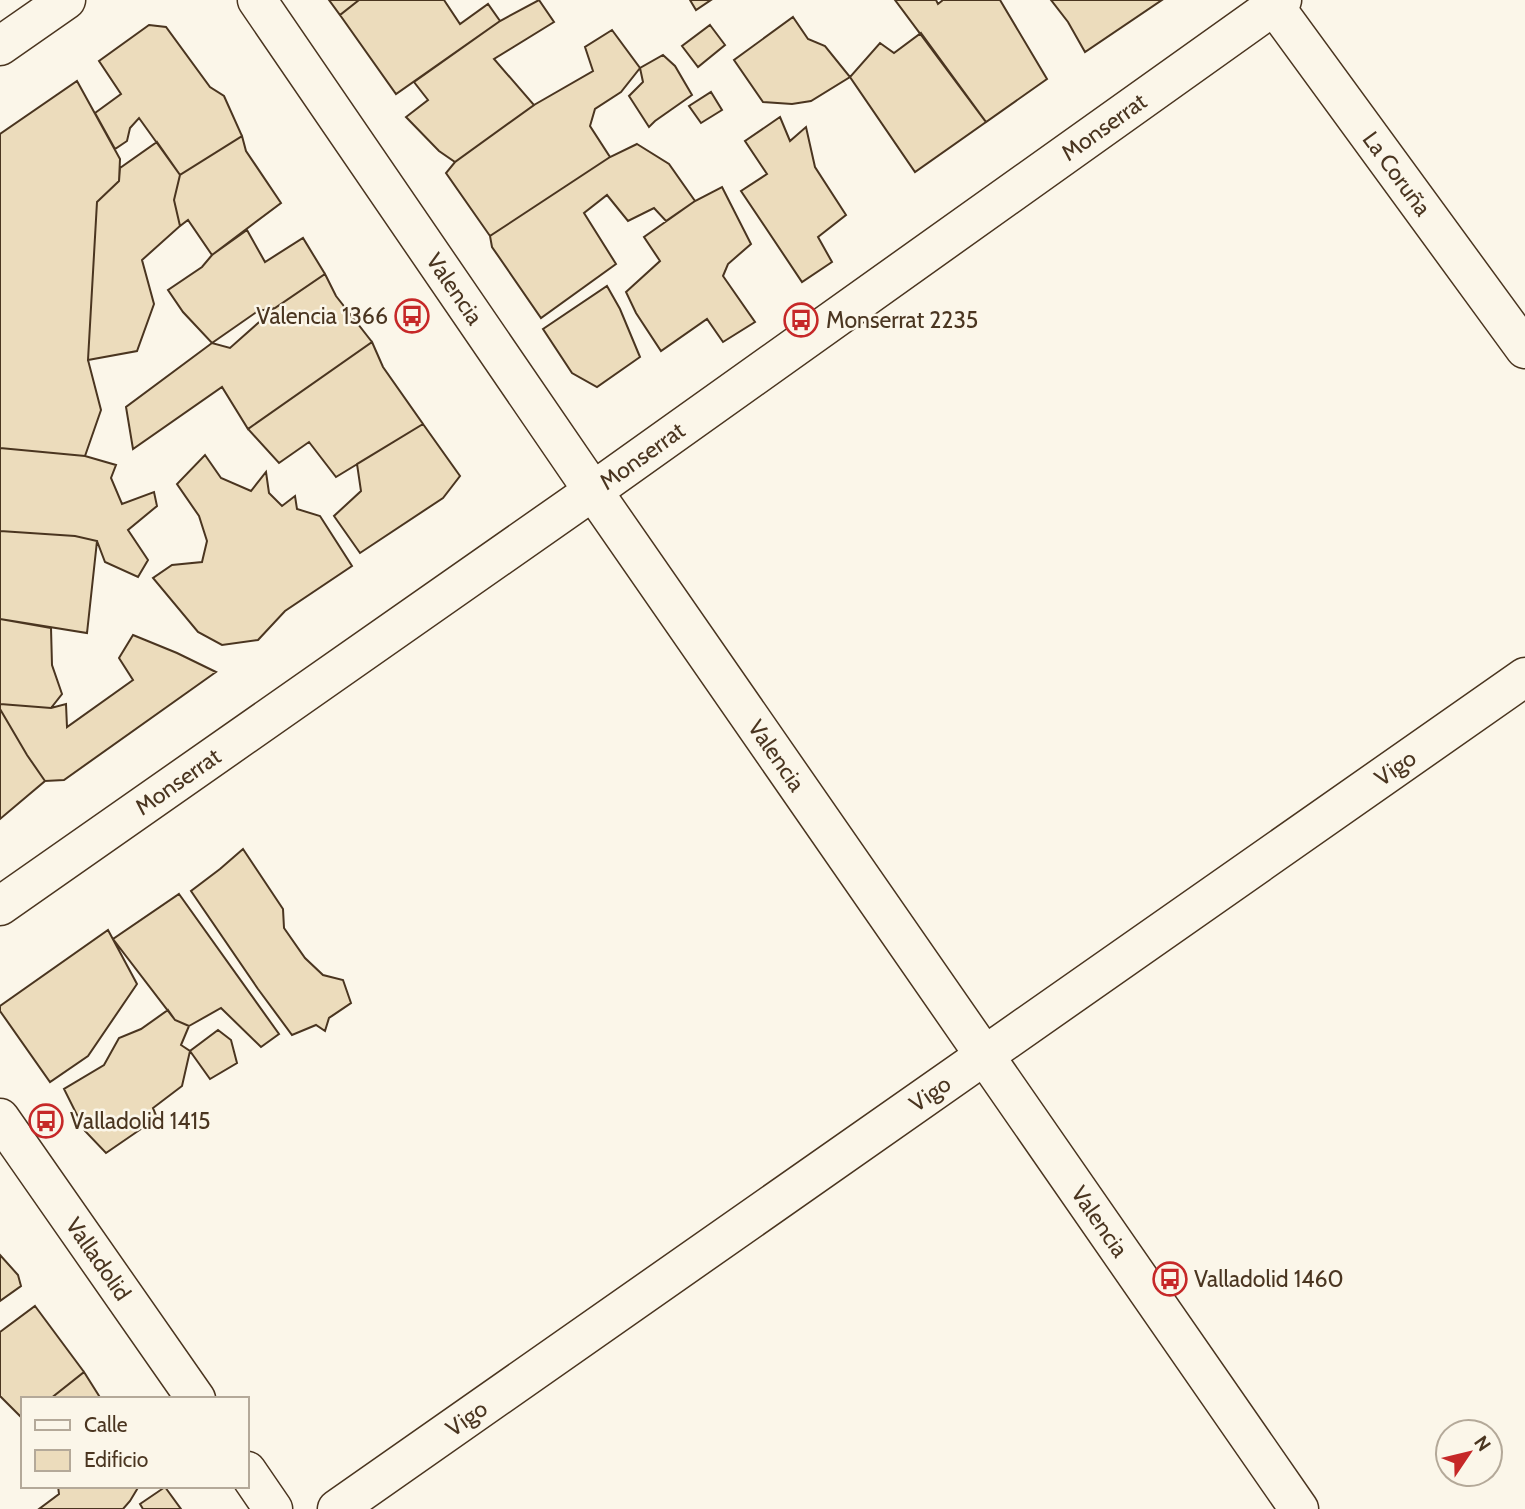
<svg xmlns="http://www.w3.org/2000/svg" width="1525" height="1509" viewBox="0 0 1525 1509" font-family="Cabin,sans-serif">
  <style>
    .building { fill: #ecdcbc; stroke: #4a3520; stroke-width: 2 }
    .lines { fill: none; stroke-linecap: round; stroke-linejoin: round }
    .street-casing { stroke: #4a3520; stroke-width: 41 }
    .secondary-casing { stroke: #4a3520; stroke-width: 41 }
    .street { stroke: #fbf6e9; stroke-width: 38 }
    .secondary { stroke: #fbf6e9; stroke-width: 38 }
    .labels { text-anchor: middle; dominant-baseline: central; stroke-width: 5; stroke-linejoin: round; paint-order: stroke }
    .street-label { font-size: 23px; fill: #4a3520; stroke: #fbf6e9 }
    .poi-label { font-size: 23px; fill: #4a3520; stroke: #fbf6e9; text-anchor: start }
  </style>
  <rect width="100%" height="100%" fill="#fbf6e9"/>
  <!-- building -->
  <path class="building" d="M 329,0 L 359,0 L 340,15 Z
    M 359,0 L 444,0 L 460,24 L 488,4 L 500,21 L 396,94 L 340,15 Z
    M 539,0 L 554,22 L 494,59 L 534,105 L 455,162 L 439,151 L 406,117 L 428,100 L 414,82 L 500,21 Z
    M 690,0 L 711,0 L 696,10 Z
    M 895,0 L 936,0 L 938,4 L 943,0 L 1000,0 L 1047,79 L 986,122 Z
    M 1051,0 L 1162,0 L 1085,52 L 1068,22 Z
    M 793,17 L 808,39 L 825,46 L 850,77 L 811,101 L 792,104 L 763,102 L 734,60 Z
    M 149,25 L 166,27 L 210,87 L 224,96 L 242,136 L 180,175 L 139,118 L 130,128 L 127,141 L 115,149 L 95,113 L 121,94 L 99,61 Z
    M 710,25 L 725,45 L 698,67 L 682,46 Z
    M 612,30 L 640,68 L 621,92 L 595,109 L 590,126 L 610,157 L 490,236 L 446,173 L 455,162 L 534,105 L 593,71 L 585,47 Z
    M 921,33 L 986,122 L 915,172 L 850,77 L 880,43 L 894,53 Z
    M 663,55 L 675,66 L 692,95 L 655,121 L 649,127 L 629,96 L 643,82 L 640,68 Z
    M 77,81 L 120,159 L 119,181 L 97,202 L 88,360 L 101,410 L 85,456 L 0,448 L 0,134 Z
    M 711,92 L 722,110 L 701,123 L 689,106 Z
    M 780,117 L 790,141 L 806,127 L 815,167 L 846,215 L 818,237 L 832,262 L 802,282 L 741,191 L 767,174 L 745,141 Z
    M 242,136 L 246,151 L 281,203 L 212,255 L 188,220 L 180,226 L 174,200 L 180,175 Z
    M 157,142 L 180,175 L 174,200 L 180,226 L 142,260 L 154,304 L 137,351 L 88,360 L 97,202 L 119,181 L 120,168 Z
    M 637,144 L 669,164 L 695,201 L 666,221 L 654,208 L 628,221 L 607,195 L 584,213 L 616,264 L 541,318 L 492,247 L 490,236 L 610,157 Z
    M 722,187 L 751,244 L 728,264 L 723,276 L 755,322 L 723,342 L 707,319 L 661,351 L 636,313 L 626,292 L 660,261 L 644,237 L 695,201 Z
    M 247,230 L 265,262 L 303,238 L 325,274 L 275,308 L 258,311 L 212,343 L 183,312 L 168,290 L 202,267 L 212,255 Z
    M 325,274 L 336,296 L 372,342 L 248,429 L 222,387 L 133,449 L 126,407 L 212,343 L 230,348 L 275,308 Z
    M 607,286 L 620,309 L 640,357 L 597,387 L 572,373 L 543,329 Z
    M 372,342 L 383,367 L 423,424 L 336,477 L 309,442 L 279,463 L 248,429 Z
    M 423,424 L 460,476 L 443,498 L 360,553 L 334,516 L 361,491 L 357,464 Z
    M 0,448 L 85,456 L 116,465 L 111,478 L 122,504 L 154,492 L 157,506 L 128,530 L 148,560 L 138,577 L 105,562 L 97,541 L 75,536 L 0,531 Z
    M 205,455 L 221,478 L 251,491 L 266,472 L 269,493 L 282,506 L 295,496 L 297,509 L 320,516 L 352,566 L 285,611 L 258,640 L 222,645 L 198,632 L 153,578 L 172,565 L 202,562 L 207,541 L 199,516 L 177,484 Z
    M 0,531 L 75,536 L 97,541 L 87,633 L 0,619 Z
    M 0,619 L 51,628 L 52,665 L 62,694 L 51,708 L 0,704 Z
    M 133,635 L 177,653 L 216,672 L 64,780 L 45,781 L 27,755 L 0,709 L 0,704 L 51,708 L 66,704 L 67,727 L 133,680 L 119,658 Z
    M 0,709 L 27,755 L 45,781 L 0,819 Z
    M 243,849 L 283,909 L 284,928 L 305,958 L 323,975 L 343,980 L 351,1003 L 329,1018 L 325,1031 L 316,1025 L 292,1035 L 258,989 L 191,891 L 220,869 Z
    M 179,894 L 279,1034 L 261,1047 L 221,1008 L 189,1026 L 175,1020 L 113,939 Z
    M 108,930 L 137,984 L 88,1056 L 50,1082 L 0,1011 L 0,1006 Z
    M 168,1010 L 175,1020 L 189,1026 L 181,1045 L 190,1051 L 182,1086 L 153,1108 L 157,1118 L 106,1153 L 85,1131 L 64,1089 L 104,1065 L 119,1038 L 141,1029 Z
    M 218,1030 L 231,1040 L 237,1063 L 210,1079 L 190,1051 Z
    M 0,1255 L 18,1275 L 21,1286 L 0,1301 Z
    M 35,1306 L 84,1372 L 50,1399 L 23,1399 L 23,1419 L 0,1396 L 0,1332 Z
    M 84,1372 L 101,1399 L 50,1399 Z
    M 58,1486 L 139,1486 L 130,1501 L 123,1509 L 39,1509 L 59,1494 Z
    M 165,1487 L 181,1509 L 143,1509 L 140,1504 Z"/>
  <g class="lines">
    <defs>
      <g id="street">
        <path id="s1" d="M 257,0 L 593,491 L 1299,1509"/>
        <path id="s2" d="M 1270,0 L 1525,349"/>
        <path id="s3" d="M 0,906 L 593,491 L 1282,0"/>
        <path id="s4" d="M 0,1118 L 196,1399"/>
        <path d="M 247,1471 L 273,1509"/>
        <path id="s5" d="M 337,1509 L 1525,677"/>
      </g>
      <path id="secondary" d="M 0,46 L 66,0"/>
    </defs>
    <!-- street casing -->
    <use href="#street" class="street-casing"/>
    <!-- secondary casing -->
    <use href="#secondary" class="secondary-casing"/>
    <!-- street -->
    <use href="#street" class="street"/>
    <!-- secondary -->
    <use href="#secondary" class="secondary"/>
  </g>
  <!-- icons -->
  <defs>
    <symbol id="bus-ring" viewBox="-11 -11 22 22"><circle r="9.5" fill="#fbf6e9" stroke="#c62828" stroke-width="1.5"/><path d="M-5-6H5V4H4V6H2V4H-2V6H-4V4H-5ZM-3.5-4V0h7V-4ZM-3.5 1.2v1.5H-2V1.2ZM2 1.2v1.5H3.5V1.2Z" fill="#c62828"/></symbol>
  </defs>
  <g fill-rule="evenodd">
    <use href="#bus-ring" x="393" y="297" width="38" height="38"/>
    <use href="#bus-ring" x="782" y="301" width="38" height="38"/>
    <use href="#bus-ring" x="27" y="1102" width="38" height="38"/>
    <use href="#bus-ring" x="1151" y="1260" width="38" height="38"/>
  </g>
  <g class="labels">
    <!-- street labels -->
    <g class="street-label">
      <text stroke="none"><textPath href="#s3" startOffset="1351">Monserrat</textPath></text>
      <text stroke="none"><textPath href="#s2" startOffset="215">La Coruña</textPath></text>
      <text stroke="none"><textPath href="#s1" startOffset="350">Valencia</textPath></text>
      <text stroke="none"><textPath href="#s3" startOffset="784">Monserrat</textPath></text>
      <text stroke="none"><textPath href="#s1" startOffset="917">Valencia</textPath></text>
      <text stroke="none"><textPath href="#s5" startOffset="1292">Vigo</textPath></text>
      <text stroke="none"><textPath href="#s3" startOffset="217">Monserrat</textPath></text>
      <text stroke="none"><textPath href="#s5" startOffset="724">Vigo</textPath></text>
      <text stroke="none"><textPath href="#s1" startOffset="1484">Valencia</textPath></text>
      <text stroke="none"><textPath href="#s4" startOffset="172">Valladolid</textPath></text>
      <text stroke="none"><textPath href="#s5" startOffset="158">Vigo</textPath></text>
    </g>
    <!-- poi labels -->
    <g class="poi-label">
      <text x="388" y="316" text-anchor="end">Valencia 1366</text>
      <text x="826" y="320">Monserrat 2235</text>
      <text x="70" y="1121">Valladolid 1415</text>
      <text x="1194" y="1279">Valladolid 1460</text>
    </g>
  </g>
  <!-- legend -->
  <rect x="21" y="1397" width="228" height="91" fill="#fbf6e9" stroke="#b4a999" stroke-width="2"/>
  <rect x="35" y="1420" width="35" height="10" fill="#fbf6e9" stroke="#b4a999" stroke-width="2"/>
  <text x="84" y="1432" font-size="21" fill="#4a3520">Calle</text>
  <rect x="35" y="1450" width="35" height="21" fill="#ecdcbc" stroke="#b4a999" stroke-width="2"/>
  <text x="84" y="1467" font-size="21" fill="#4a3520">Edificio</text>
  <!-- north arrow -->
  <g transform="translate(1469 1453) rotate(55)"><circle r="33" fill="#fbf6e9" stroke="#b4a999" stroke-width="2"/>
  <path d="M0-5L12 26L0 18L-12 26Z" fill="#c62828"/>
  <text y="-10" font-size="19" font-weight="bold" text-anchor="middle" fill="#4a3520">N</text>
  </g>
</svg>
